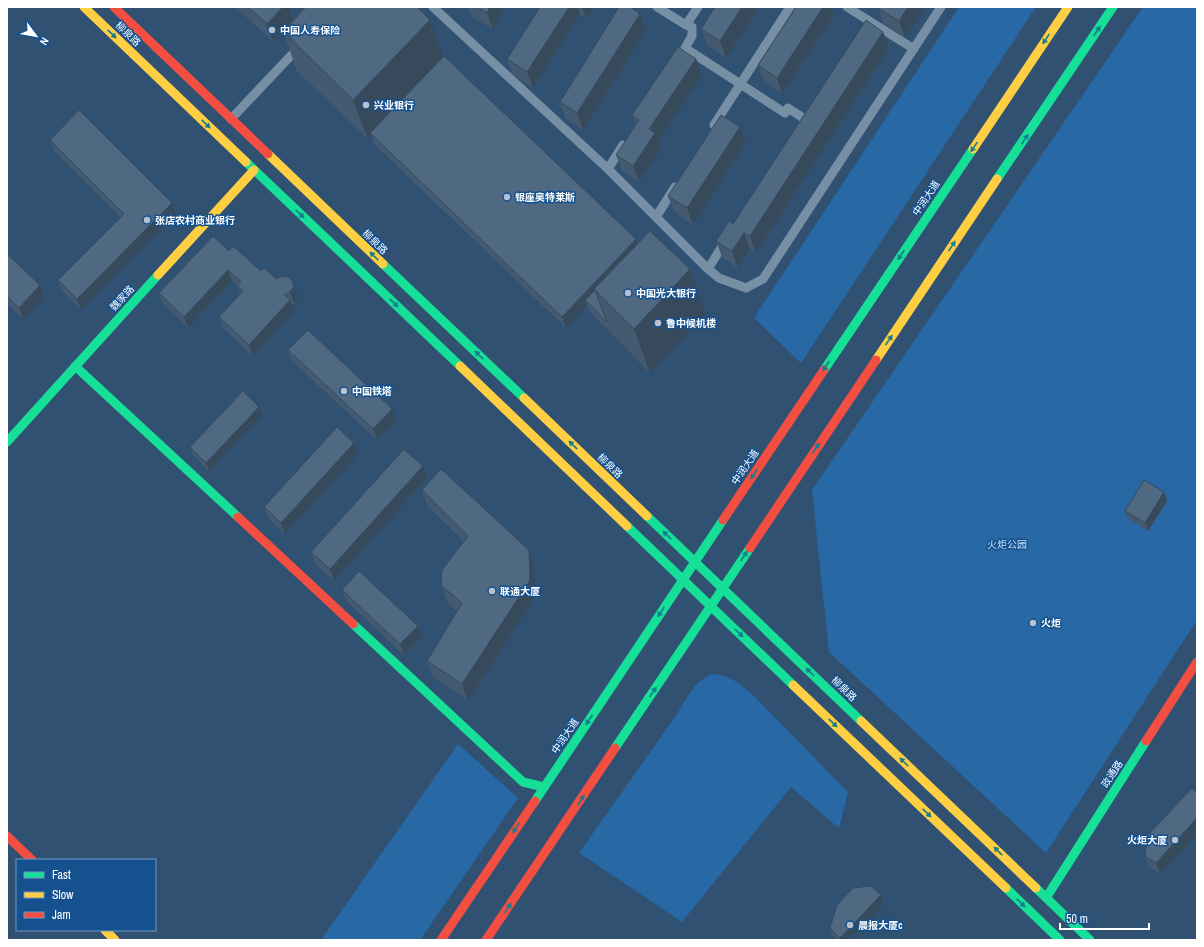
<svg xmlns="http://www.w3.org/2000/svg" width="1204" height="947" viewBox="0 0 1204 947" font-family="'Archivo Narrow','Noto Sans SC',sans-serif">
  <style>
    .green { fill: #2768a5 }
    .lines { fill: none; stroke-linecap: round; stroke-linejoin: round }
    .street { stroke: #778fa5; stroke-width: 9 }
    .fast { stroke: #16e098; stroke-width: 9 }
    .slow { stroke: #ffcf43; stroke-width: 9 }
    .jam { stroke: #f24e42; stroke-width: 9 }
    .wall { fill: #445a71 }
    .shaded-wall { fill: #374a5c }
    .building { fill: #4f6983; stroke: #374a5c }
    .oneway { fill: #157c91 }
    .poi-dot { fill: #b7c2ce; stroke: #14518e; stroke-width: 1.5 }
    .labels { text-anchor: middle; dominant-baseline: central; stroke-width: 3; stroke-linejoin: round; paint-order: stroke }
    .poi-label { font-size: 10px; font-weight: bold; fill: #fff; stroke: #14518e; text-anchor: start }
    .street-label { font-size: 10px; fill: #fff; stroke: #14518e }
    .park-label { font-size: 10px; fill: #c5e1fc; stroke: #14518e }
  </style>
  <rect width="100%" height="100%" fill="#305172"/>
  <!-- green -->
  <path class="green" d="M 959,7 L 1036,7 L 801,363 L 754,318 Z
    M 1143,7 L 1197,7 L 1197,620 L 1046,853 L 829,652 L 812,490 Z
    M 711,674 C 730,675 737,682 751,693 L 848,792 L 839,828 L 791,787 L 682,922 L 579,853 L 677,714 C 687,698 693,683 711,674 Z
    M 458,744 L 518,798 L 420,940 L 321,940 Z"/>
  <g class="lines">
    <!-- street -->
    <path class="street" d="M 433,7 L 608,169 L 708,269 L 719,278 L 746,288 L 763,279 L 941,7
      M 657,7 L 686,25 L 698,7
      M 847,7 L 914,49
      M 686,25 L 692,27 L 692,36 L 685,48 L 785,113 L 788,108 L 811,123 L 812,121
      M 231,119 L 299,47
      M 714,125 L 790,7
      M 608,169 L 623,145
      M 656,217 L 675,187
      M 708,269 L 726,240"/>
    <!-- fast -->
    <path class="fast" d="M 246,162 L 460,366
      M 997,179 L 1113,7
      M 383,264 L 524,398
      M 75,366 L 238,517
      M 824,370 L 973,149
      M 7,442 L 158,275
      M 647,516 L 861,721
      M 627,526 L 793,685
      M 353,624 L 523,782 L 544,787
      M 615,748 L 750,548
      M 535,801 L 723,520
      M 1006,888 L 1060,940
      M 1036,888 L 1090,940
      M 1046,898 L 1146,741"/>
    <!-- slow -->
    <path class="slow" d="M 84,7 L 246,162
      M 973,149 L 1068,7
      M 268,154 L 383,264
      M 158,275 L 254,170
      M 876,360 L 997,179
      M 460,366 L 627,526
      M 524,398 L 647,516
      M 793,685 L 1006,888
      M 861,721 L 1036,888
      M 105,930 L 115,940"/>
    <!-- jam -->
    <path class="jam" d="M 114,7 L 268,154
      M 238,517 L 353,624
      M 723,520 L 824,370
      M 750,548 L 876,360
      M 1146,741 L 1197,662
      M 7,836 L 32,860
      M 441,940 L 535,801
      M 486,940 L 615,748"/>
  </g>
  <!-- wall -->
  <path class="wall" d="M 235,7 L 288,7 L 293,19 L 273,41 Z
    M 468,7 L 506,7 L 493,29 L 472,17 Z
    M 540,7 L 593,7 L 586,18 L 580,14 L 533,88 L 513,75 L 507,59 Z
    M 715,7 L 726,58 L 707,45 L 701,29 Z
    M 796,7 L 831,7 L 834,15 L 782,94 L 764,81 L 758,65 Z
    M 925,7 L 905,38 L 884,24 L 878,8 Z
    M 640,14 L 646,30 L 583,130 L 566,119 L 560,102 Z
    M 283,31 L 443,57 L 637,244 L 690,269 L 706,314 L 650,373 L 589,311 L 587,306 L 566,328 L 374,144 L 371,135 L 368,139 L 297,71 Z
    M 883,32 L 889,48 L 756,252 L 750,249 L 738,268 L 722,257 L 716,241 L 733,224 Z
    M 696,59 L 702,75 L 658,141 L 661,149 L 639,182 L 622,171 L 616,155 L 636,125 L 632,115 Z
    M 50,140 L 172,203 L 176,214 L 81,310 L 62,291 L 58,280 L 121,218 L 54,151 Z
    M 746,143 L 693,225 L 674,212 L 668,196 Z
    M 229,251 L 261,271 L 276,279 L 294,287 L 299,298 L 294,303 L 292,304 L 294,311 L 253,356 L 223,328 L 219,317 L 240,294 L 237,286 L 232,281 L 188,328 L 163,304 L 159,293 Z
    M 7,254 L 44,297 L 23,319 L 7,304 Z
    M 288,350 L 392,409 L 396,420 L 377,440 L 292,361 Z
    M 262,415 L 209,471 L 193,455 L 190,447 Z
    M 358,454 L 285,534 L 268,518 L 264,507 Z
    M 423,466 L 427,478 L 334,581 L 315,563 L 311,552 Z
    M 422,490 L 529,550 L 535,566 L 536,596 L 468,700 L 433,677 L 427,661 L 457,611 L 447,602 L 441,585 L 464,542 L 428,507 Z
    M 1164,492 L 1167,501 L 1148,531 L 1128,519 L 1125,511 Z
    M 342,590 L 418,626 L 422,637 L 404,655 L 346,601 Z
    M 1148,835 L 1160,874 L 1149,867 L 1145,856 Z
    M 881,895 L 884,904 L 849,940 L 837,940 L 833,936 L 830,928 Z"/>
  <!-- shaded-wall -->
  <path class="shaded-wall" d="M 282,7 L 288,7 L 293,19 L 273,41 L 267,24 Z
    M 490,7 L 506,7 L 493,29 L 487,13 Z
    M 569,7 L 578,7 L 580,14 L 533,88 L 527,72 Z
    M 582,7 L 593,7 L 586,18 Z
    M 742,7 L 759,7 L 726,58 L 720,41 Z
    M 823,7 L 831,7 L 834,15 L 782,94 L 777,78 Z
    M 908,7 L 925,7 L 905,38 L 899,21 Z
    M 640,14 L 646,30 L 583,130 L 577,113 Z
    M 430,20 L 444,59 L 370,133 L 371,135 L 368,139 L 353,100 Z
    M 883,32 L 889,48 L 756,252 L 750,236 Z
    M 696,59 L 702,75 L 658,141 L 661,149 L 639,182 L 633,166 L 649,129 Z
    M 740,127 L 746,143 L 693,225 L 687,208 Z
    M 172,203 L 176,214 L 81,310 L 77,299 Z
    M 744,233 L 750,249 L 738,268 L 732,251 Z
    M 636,239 L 640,251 L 594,289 L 597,296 L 585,300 L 587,306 L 566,328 L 562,317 Z
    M 690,269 L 706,314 L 650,373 L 634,329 Z
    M 228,270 L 232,281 L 188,328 L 184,317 Z
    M 40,285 L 44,297 L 23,319 L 19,308 Z
    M 294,287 L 299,298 L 294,303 L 290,292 Z
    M 290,300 L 294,311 L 253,356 L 249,345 Z
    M 259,407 L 262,415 L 209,471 L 206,463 Z
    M 392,409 L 396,420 L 377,440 L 373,429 Z
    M 354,443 L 358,454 L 285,534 L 281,523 Z
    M 423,466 L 427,478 L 334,581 L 330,569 Z
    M 1164,492 L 1167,501 L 1148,531 L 1145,523 Z
    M 529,550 L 535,566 L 536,596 L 468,700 L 462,684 Z
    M 418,626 L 422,637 L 404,655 L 400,644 Z
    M 1197,818 L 1197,834 L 1160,874 L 1156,863 Z
    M 881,895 L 884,904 L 849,940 L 840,940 L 840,938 Z"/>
  <!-- building -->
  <path class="building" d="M 248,7 L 283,7 L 267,24 Z
    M 306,7 L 417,7 L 430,20 L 353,100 L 283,31 Z
    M 477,7 L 490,7 L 487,13 Z
    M 540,7 L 569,7 L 527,72 L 507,59 Z
    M 619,7 L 630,7 L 640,14 L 577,113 L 560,102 Z
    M 715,7 L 742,7 L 720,41 L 701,29 Z
    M 796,7 L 823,7 L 777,78 L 758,65 Z
    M 878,7 L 908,7 L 899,21 L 878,8 Z
    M 866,20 L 883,32 L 750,236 L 744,233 L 732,251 L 716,241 L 729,221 L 733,224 Z
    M 678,47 L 696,59 L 649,129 L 655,133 L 633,166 L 616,155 L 639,120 L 632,115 Z
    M 444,56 L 636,239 L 562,317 L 370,133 Z
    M 79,110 L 172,203 L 77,299 L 58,280 L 124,214 L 50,140 Z
    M 721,115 L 740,127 L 687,208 L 668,196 Z
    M 650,231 L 690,269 L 634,329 L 594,289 Z
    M 213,236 L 229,251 L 233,246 L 261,271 L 264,268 L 276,279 L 280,277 L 287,276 L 292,280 L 294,287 L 290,292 L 284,295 L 290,300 L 249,345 L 219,317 L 243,291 L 237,286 L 241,282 L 228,270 L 184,317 L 159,293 Z
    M 7,254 L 40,285 L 19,308 L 7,296 Z
    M 595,290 L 607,322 L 585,300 Z
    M 308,330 L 392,409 L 373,429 L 288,350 Z
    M 243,391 L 259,407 L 206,463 L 190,447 Z
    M 337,427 L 354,443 L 281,523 L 264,507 Z
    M 404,449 L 423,466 L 330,569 L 311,552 Z
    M 441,469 L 529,550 L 530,580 L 462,684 L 427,661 L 462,603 L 441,585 L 442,570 L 468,536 L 422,490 Z
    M 1144,480 L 1164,492 L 1145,523 L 1125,511 Z
    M 359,571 L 418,626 L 400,644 L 342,590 Z
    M 1192,788 L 1197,793 L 1197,818 L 1156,863 L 1145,856 L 1148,835 Z
    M 871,886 L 881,895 L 840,938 L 830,928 L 837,905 L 853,888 Z"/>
  <!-- one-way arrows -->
  <defs><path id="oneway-solid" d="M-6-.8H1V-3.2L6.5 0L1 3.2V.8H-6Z"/></defs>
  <g class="oneway">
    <use href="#oneway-solid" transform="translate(1097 31) rotate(-56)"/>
    <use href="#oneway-solid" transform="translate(112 34) rotate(44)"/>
    <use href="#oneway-solid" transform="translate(1046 39) rotate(124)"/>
    <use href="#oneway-solid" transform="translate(206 124) rotate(44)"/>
    <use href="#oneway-solid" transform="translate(1025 139) rotate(-56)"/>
    <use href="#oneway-solid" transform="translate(974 147) rotate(124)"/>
    <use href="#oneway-solid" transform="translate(300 214) rotate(44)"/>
    <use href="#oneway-solid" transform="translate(952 246) rotate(-56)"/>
    <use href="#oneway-solid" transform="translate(901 255) rotate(124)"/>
    <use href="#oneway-solid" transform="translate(374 256) rotate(-136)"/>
    <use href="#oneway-solid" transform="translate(394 303) rotate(44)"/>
    <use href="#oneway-solid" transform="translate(889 340) rotate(-56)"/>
    <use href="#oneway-solid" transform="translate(479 355) rotate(-136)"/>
    <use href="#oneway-solid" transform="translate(826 366) rotate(124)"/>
    <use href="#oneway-solid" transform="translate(573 445) rotate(-136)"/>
    <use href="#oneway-solid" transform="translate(816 448) rotate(-56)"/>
    <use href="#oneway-solid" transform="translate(754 474) rotate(124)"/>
    <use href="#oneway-solid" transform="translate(667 535) rotate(-136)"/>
    <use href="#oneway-solid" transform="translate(744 556) rotate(-56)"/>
    <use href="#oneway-solid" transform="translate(661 612) rotate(124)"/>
    <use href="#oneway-solid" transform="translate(739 633) rotate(44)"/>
    <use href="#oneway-solid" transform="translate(810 672) rotate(-136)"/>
    <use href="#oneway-solid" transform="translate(653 692) rotate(-56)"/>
    <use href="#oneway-solid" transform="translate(589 720) rotate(124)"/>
    <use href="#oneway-solid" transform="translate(833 723) rotate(44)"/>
    <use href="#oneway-solid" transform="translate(904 762) rotate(-136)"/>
    <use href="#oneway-solid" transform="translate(581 800) rotate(-56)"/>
    <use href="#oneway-solid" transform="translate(927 813) rotate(44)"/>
    <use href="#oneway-solid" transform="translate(516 828) rotate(124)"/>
    <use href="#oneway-solid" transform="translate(998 851) rotate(-136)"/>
    <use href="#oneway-solid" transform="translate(1021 903) rotate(44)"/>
    <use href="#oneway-solid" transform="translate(508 908) rotate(-56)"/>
  </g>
  <!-- markers -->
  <g class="poi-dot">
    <circle cx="272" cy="30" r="4"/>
    <circle cx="366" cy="105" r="4"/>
    <circle cx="507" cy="197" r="4"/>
    <circle cx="147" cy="220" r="4"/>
    <circle cx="628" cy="293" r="4"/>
    <circle cx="658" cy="323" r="4"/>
    <circle cx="344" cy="391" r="4"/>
    <circle cx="492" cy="591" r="4"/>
    <circle cx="1033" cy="623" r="4"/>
    <circle cx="1175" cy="840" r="4"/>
    <circle cx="850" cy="925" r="4"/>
  </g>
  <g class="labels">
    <!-- poi labels -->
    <g class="poi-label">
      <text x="280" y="30">中国人寿保险</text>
      <text x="374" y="105">兴业银行</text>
      <text x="515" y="197">银座奥特莱斯</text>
      <text x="155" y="220">张店农村商业银行</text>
      <text x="636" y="293">中国光大银行</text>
      <text x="666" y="323">鲁中候机楼</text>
      <text x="352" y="391">中国铁塔</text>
      <text x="500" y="591">联通大厦</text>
      <text x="1041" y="623">火炬</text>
      <text x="1167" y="840" text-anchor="end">火炬大厦</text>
      <text x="858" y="925">晨报大厦c</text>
    </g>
    <!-- street labels -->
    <g class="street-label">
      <text transform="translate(128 34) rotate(44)">柳泉路</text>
      <text transform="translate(926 198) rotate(-56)">中润大道</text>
      <text transform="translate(375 242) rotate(44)">柳泉路</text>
      <text transform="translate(122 298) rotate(-48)">魏家路</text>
      <text transform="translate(610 466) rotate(44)">柳泉路</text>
      <text transform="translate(745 467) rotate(-56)">中润大道</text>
      <text transform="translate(844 689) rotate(44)">柳泉路</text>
      <text transform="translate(565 736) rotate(-56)">中润大道</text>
      <text transform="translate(1112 774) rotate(-57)">政通路</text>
    </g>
    <!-- park labels -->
    <g class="park-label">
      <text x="1007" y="544">火炬公园</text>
    </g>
  </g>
  <!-- border -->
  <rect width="1204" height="947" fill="none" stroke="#ffffff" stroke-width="16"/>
  <!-- legend -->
  <rect x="16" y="859" width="140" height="72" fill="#14518e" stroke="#7297bb"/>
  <rect x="24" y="872" width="20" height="6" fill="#16e098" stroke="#7297bb"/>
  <text x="52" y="879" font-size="12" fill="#ffffff">Fast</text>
  <rect x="24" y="892" width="20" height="6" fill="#ffcf43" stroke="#7297bb"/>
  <text x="52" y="899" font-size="12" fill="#ffffff">Slow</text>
  <rect x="24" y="912" width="20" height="6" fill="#f24e42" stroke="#7297bb"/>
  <text x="52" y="919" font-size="12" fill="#ffffff">Jam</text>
  <!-- north arrow -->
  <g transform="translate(36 36) rotate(122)" stroke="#14518e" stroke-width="3" paint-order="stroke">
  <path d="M0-3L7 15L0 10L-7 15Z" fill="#ffffff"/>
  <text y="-6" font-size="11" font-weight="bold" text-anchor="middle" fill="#ffffff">N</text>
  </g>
  <!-- scale -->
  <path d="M1060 923v6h89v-6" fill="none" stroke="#ffffff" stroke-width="2"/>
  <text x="1066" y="923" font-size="12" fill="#ffffff" stroke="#14518e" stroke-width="3" paint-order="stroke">50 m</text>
</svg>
